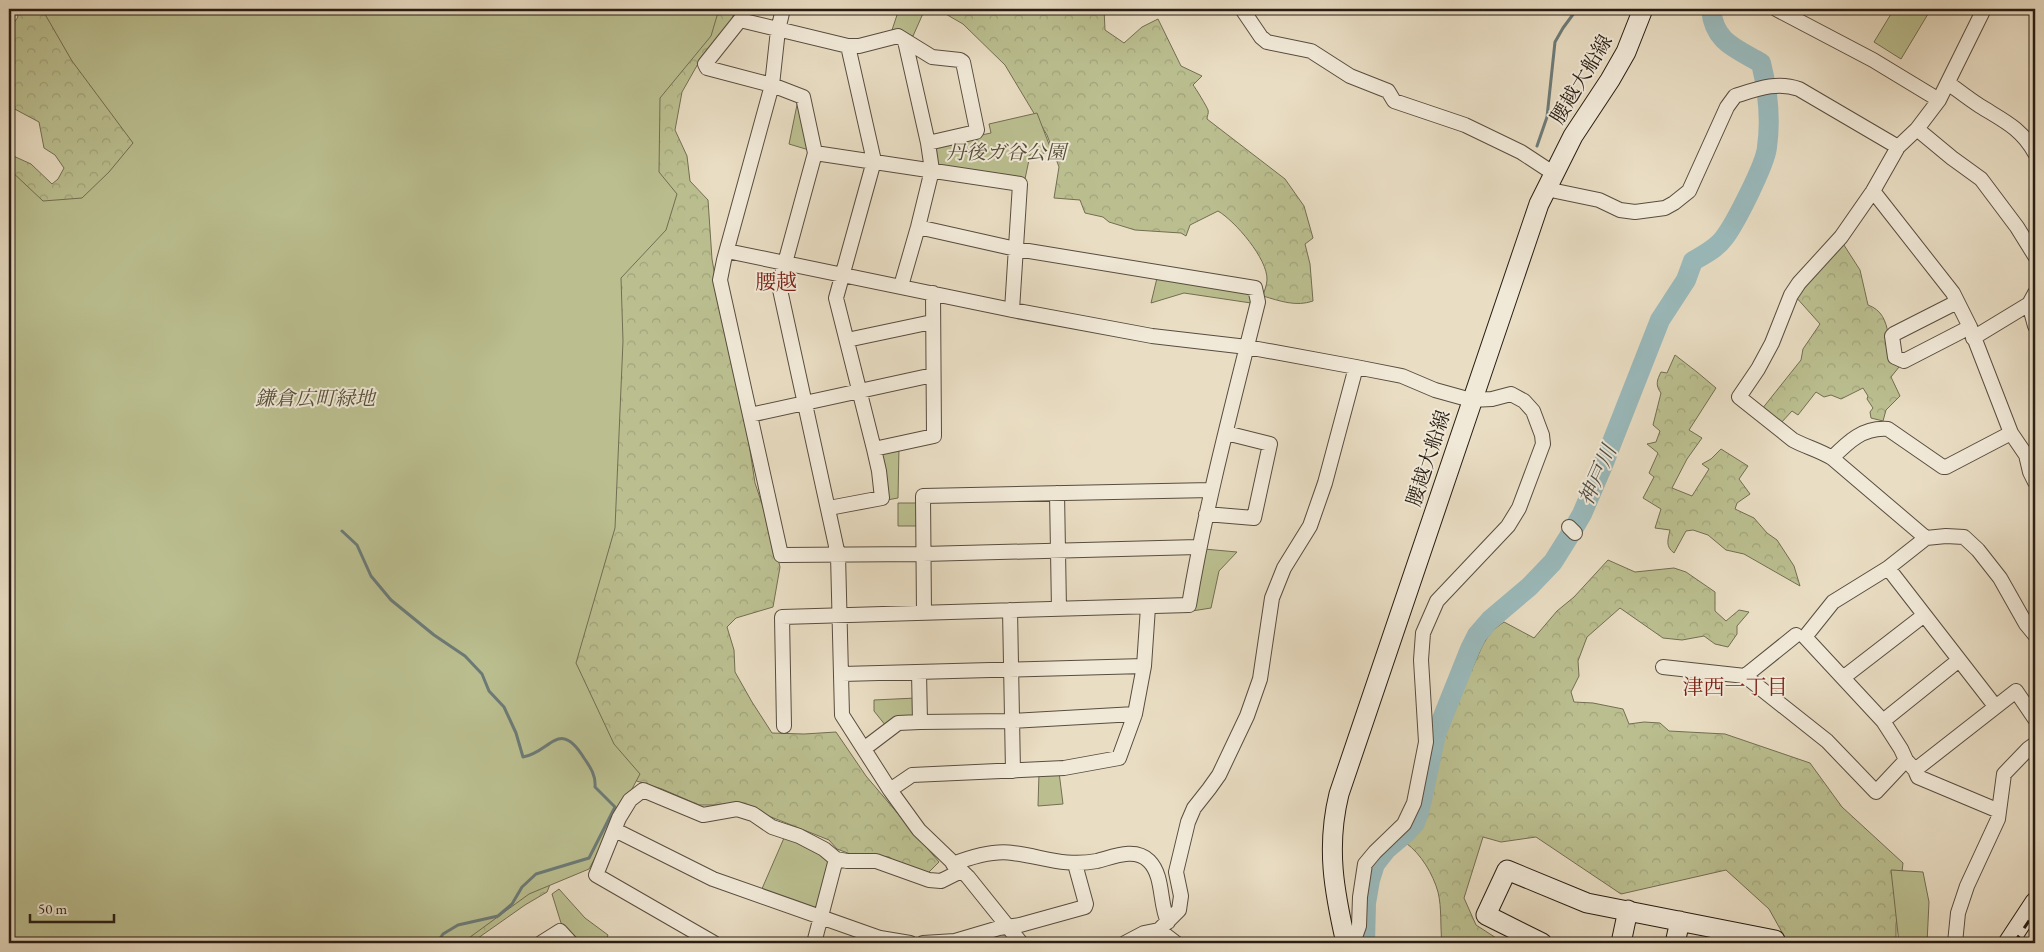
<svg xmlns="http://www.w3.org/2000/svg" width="2044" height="952" viewBox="0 0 2044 952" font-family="'EB Garamond','Noto Serif JP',serif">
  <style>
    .forest { fill: url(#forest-crowns); stroke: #726e52 }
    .park { fill: #bbbf90; stroke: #726e52 }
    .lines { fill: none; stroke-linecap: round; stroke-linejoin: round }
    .stream { stroke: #6c7b78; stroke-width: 3 }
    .river { stroke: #9ababc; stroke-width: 20 }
    .street-casing { stroke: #584d3f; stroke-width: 16 }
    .secondary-casing { stroke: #281d13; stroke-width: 21 }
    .street { stroke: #f1e9d8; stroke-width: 14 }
    .secondary { stroke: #f1e9d8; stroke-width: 19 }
    .rail { stroke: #281d13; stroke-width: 3; stroke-dasharray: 9 9; stroke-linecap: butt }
    .labels { text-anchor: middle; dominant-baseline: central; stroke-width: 4; stroke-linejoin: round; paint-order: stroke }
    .street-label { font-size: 20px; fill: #281d13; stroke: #f1e9d8 }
    .park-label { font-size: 20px; font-style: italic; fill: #544e38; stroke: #f1e9d8 }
    .neighbourhood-label { font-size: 21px; fill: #7a1f14; stroke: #f1e9d8 }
    .water-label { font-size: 21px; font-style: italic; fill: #4a4c46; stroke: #f1e9d8 }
  </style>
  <defs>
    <pattern id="forest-crowns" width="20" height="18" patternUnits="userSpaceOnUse" patternTransform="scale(1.25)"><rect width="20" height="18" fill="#bbbf90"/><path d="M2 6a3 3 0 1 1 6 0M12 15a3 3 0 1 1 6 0" fill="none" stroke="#a1a47b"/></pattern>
  </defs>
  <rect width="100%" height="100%" fill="#e9ddc3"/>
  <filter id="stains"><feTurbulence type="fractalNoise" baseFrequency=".004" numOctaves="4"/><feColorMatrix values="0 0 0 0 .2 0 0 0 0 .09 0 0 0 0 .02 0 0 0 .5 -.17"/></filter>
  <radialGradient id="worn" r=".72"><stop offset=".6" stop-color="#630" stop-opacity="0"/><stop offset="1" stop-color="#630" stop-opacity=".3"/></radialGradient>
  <!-- forest -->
  <path class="forest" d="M 14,9 L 736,9 L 726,33 L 699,62 L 682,92 L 675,130 L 687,156 L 690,181 L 708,200 L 712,259 L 719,299 L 744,411 L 755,483 L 772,534 L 780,567 L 773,607 L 736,618 L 727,627 L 734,650 L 735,672 L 752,702 L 772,733 L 804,734 L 836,732 L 866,776 L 939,862 L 921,880 L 889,857 L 856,856 L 837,849 L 829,840 L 741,805 L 699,805 L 662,789 L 624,777 L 307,943 L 9,943 L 9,154 L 31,164 L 52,184 L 58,179 L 64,168 L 55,155 L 44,148 L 39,122 L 9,106 L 9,28 L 11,27 L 18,17 Z
    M 937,9 L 1104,9 L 1105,30 L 1124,43 L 1142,27 L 1158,19 L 1181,66 L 1202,76 L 1193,85 C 1195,87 1207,107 1208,110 C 1209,113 1207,116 1207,119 L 1285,179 L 1304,206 L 1313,238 L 1305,244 L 1310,264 L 1313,301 C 1296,307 1280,301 1263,296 C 1264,291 1267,285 1267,280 C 1268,259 1235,221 1218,211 L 1190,225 L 1186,236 L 1181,233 L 1135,230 L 1109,222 L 1103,217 L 1085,213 L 1080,200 L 1054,198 L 1059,167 L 1047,135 L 1005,65 L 963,24 Z
    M 1842,242 L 1860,270 L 1868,305 C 1896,315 1883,349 1899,367 L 1891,377 L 1900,396 L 1886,410 L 1883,421 L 1871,418 L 1870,412 L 1873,408 L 1867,399 L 1868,396 L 1863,388 L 1841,399 L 1831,395 L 1824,397 L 1816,392 L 1798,415 L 1792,411 L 1780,424 L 1762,409 L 1801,360 L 1803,349 L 1820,324 L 1795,296 Z
    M 1675,355 L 1697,372 L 1716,388 L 1689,430 L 1702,438 L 1687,459 L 1672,488 L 1692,496 L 1709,469 L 1702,464 L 1711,459 L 1721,449 L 1748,466 L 1739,479 L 1750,494 L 1737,503 L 1735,509 L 1754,518 L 1767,533 L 1777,540 L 1794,566 L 1800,586 L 1744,554 L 1726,550 L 1708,535 L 1693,530 L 1686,531 L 1674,553 C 1665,546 1668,540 1670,530 L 1655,528 L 1661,509 L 1643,498 L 1654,477 L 1649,473 L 1658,453 L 1647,444 L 1656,442 L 1660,431 L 1653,425 L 1661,393 C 1655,385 1657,380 1661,372 L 1667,373 Z
    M 1608,560 L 1635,572 L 1674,568 L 1686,572 L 1715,592 L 1715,611 L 1726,621 L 1739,610 L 1749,612 L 1737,626 L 1737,634 L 1728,647 L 1715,644 L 1704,636 L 1682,640 L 1663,638 L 1620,608 L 1587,637 L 1578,661 L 1579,676 L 1571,692 L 1574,702 L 1593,703 L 1623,709 L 1629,724 L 1644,722 L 1660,723 L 1669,731 L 1725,734 L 1810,763 L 1842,807 L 1903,863 L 1896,925 L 1896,943 L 1788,943 L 1769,909 L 1726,870 L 1621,894 L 1536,837 L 1501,842 L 1483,837 L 1464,898 L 1476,925 L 1504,943 L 1442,943 C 1440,927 1442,908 1438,892 C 1433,874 1421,854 1406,843 C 1435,807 1429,764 1444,723 C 1451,704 1464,687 1472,669 C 1482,648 1484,635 1504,622 L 1534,638 L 1557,611 L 1574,597 Z
    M 551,882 L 547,892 L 525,905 L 471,943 L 434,943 L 512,899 Z"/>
  <!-- park -->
  <path class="park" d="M 42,9 L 719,9 L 711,36 L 660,98 L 659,172 L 677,194 L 666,230 L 621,278 L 623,341 L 615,528 L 576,663 L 614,744 L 640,774 L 589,869 L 529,894 L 462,943 L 9,943 L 9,169 L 43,201 L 82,198 L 109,172 L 133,143 L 72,61 Z
    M 899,9 L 925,9 L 913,36 L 892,30 Z
    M 1894,9 L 1931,9 L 1901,59 L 1874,42 Z
    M 798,100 L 809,150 L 789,144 Z
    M 1037,113 L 1052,152 L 1030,155 L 1025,179 L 940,167 L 935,162 L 934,145 L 991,133 L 989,124 Z
    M 1157,278 L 1253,294 L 1251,303 L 1184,293 L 1151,303 Z
    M 899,447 L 898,498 L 887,500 L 881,451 Z
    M 898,503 L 920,503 L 919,526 L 898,526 Z
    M 1204,549 L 1237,552 L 1219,571 L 1211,608 L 1192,611 Z
    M 916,698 L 917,714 L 886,726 L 874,711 L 874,700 Z
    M 1059,772 L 1063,804 L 1038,806 L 1039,773 Z
    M 784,838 L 805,843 L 831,862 L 819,907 L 815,910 L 761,891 Z
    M 1891,870 L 1923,872 L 1929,902 L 1927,943 L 1899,943 Z
    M 559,889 L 585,918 L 608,935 L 605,943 L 579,943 L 561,923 L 552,894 Z"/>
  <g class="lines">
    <!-- stream -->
    <path class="stream" d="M 1537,146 L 1547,117 L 1555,42 L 1563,28 L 1577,9
      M 342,531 L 357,545 L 371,576 L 391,600 L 434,635 L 465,656 L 482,674 L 489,691 L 504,707 L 516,733 L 523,757 C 550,753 559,717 584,758 C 591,768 596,776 595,787 L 615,807 L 589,858 L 536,874 L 522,887 L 512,904 L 498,916 L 458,925 L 443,934 L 437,943"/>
    <!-- river -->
    <path class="river" d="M 1365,943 L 1366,903 L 1370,880 L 1375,864 L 1386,850 L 1406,833 L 1415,823 L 1420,809 L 1436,734 L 1470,649 L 1477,635 L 1490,620 L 1529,587 L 1553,562 L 1568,538 L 1582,514 L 1603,465 L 1660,320 L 1686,280 L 1693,261 C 1704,255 1717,248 1724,238 C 1735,224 1766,163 1767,147 C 1771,119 1768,91 1761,63 C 1735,48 1714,42 1711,9"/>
    <defs>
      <path id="street" d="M 783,9 L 778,30 L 772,85 L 724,260 L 720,280 L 781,555 L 923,554 L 1198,547
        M 1242,9 L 1261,37 L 1267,42 L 1311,51 L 1350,76 L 1388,91 L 1394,101 L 1465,125 L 1521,152 L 1553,173
        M 1776,9 L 1873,60 L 1939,100
        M 848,46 L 874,161 L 836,298 L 874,449
        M 1948,83 C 1959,91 1969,99 1980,106 C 2004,121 2021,128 2035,153
        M 1917,129 L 1952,158 L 1981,179 L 2017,227 L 2035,256
        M 928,143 L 976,132 L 977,130 L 963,62 L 960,60 L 932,57 L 898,36 L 859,46 L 848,46 L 740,20 L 705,64 L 707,68 L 772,85 L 803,97 L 815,153 L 779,285 L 838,555 L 842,715 L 890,790 L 919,830 L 968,877 L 1021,943
        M 815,153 L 1020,184 L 1012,310
        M 1546,189 L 1599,200 L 1620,210 L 1635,212 L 1665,208 L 1674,203 L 1689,191 L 1727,107 L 1735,96 C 1757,89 1777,81 1799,89 L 1898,147
        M 1873,191 L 1953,293 L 1970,327 L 2011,433 L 2026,455 L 2030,472 L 2035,482
        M 727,251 L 1012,310 L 1152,336 L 1247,347 L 1356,367 L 1402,376 L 1435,390 L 1471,400 L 1492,399 L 1511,394 L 1524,401 L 1533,411 L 1542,435 L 1543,444 L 1519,508 L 1508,526 L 1437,601 L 1423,633 L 1421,660 L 1426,742 L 1414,803 L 1404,824 L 1375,852 L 1365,864 L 1360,897 L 1359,926 L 1353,943
        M 901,286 L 918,227 L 932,170 L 928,143 L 905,41
        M 1957,302 L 1894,334 L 1892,336 L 1895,357 L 1904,361 L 1970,327
        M 2029,304 L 2035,326
        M 1973,338 L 2029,304 L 2035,293
        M 847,340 L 932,322
        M 750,415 L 933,375
        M 1832,458 C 1848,442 1863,427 1888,429 L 1943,467 L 1946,467 L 2011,433
        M 1057,493 L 1059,609
        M 829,508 L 882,498 L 879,471 L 874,449 L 934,436 L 933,293
        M 1206,514 L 1254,518 L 1270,444 L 1226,433
        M 1569,527 L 1575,533
        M 1926,538 L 1832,458 C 1819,450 1806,447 1793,440 L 1739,397 L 1758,369 L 1772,343 L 1791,295 L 1799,283 L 1841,237 L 1873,191 L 1898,147 L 1917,129 L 1939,100 L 1984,9
        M 1888,568 L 1995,706
        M 1010,610 L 1013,771
        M 924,613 L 923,496 L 1211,490
        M 1663,667 L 1745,676 L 1827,741 L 1876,792 L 1906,760
        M 919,672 L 920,722 L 1011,721 L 1135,714
        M 842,674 L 1144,666
        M 1745,676 L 1796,635
        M 1844,677 L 1923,616
        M 1883,721 L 1959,660
        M 784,726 L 782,617 L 1189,605 C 1206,503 1233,403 1258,302 L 1255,288 L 1016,249 L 918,227
        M 865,748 L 898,723 L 920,722
        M 1915,770 L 2016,691 L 2035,719
        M 890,790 L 912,775 L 1064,768 L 1119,758 L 1135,714 L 1144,666 L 1148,607
        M 1999,811 L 1918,777 L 1915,770 L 1906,760 L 1901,749 L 1883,721 L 1805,637 L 1833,602 L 1888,568 L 1926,538 L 1946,536 L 1964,537 L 1978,550 L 2000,578 L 2026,624 L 2035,635
        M 615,830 L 713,879 L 880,938 L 910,943
        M 836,859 L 847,861 L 876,861 L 929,880 L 941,881 L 961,871
        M 953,864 C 971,857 994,850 1013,853 C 1044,857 1065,867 1097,861 C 1113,857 1135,847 1149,861 C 1164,876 1159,903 1168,922
        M 1159,930 L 1176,943
        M 541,943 L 560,931 L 571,943
        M 714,943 L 596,875 L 619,818 L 630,800 L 643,790 L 703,815 L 737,809 L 753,814 L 772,827 L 799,836 L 824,849 L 836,859 L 814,943
        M 923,943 L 955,941 L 999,928 L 1020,925 L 1085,907 L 1086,904 L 1075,864
        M 1125,943 L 1144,933 L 1159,930 L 1179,910 L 1181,896 L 1176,872 L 1188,822 L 1194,808 L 1209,789 L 1219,775 L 1247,716 L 1260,679 L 1272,598 L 1284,568 L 1310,526 L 1325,483 L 1356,367
        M 1955,943 L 1958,913 L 1967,886 L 1998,819 L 2004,774 L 2028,749 L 2035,744"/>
      <path id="secondary" d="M 1346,943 C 1334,891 1326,847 1339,794 L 1539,204 L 1573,136 L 1610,80 L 1626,52 L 1643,9
        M 1542,943 L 1486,915 L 1507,870 L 1587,903 L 1775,940 L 1775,943
        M 1621,943 L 1628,910
        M 1675,943 L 1680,921
        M 2008,943 L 2035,902"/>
    </defs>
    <!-- street casing -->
    <use href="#street" class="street-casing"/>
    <!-- secondary casing -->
    <use href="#secondary" class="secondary-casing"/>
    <!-- street -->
    <use href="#street" class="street"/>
    <!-- secondary -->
    <use href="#secondary" class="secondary"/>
    <!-- rail -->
    <path class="rail" d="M 2014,943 L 2035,912"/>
  </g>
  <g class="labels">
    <!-- street labels -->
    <g class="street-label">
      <text transform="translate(1581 79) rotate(-59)">腰越大船線</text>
      <text transform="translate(1428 458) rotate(-72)">腰越大船線</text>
    </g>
    <!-- park labels -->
    <g class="park-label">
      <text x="1006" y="152">丹後ガ谷公園</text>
      <text x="315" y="398">鎌倉広町緑地</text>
    </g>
    <!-- neighbourhood labels -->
    <g class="neighbourhood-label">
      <text x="776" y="281">腰越</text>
      <text x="1735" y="686">津西一丁目</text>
    </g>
    <!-- water labels -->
    <g class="water-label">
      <text transform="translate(1597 475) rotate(-66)">神戸川</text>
    </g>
  </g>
  <!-- margin -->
  <rect width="2044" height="952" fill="none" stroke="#e9ddc3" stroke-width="30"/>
  <rect x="10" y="10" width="2024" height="932" fill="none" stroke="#281d13" stroke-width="2.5"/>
  <rect x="15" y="15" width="2014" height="922" fill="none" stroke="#281d13"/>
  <!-- scale -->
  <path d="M30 914v8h84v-8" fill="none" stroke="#281d13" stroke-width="2.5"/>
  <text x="38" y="914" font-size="15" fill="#281d13" stroke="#f1e9d8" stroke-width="4" paint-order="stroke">50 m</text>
  <rect width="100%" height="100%" filter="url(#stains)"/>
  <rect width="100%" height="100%" fill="url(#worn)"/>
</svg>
